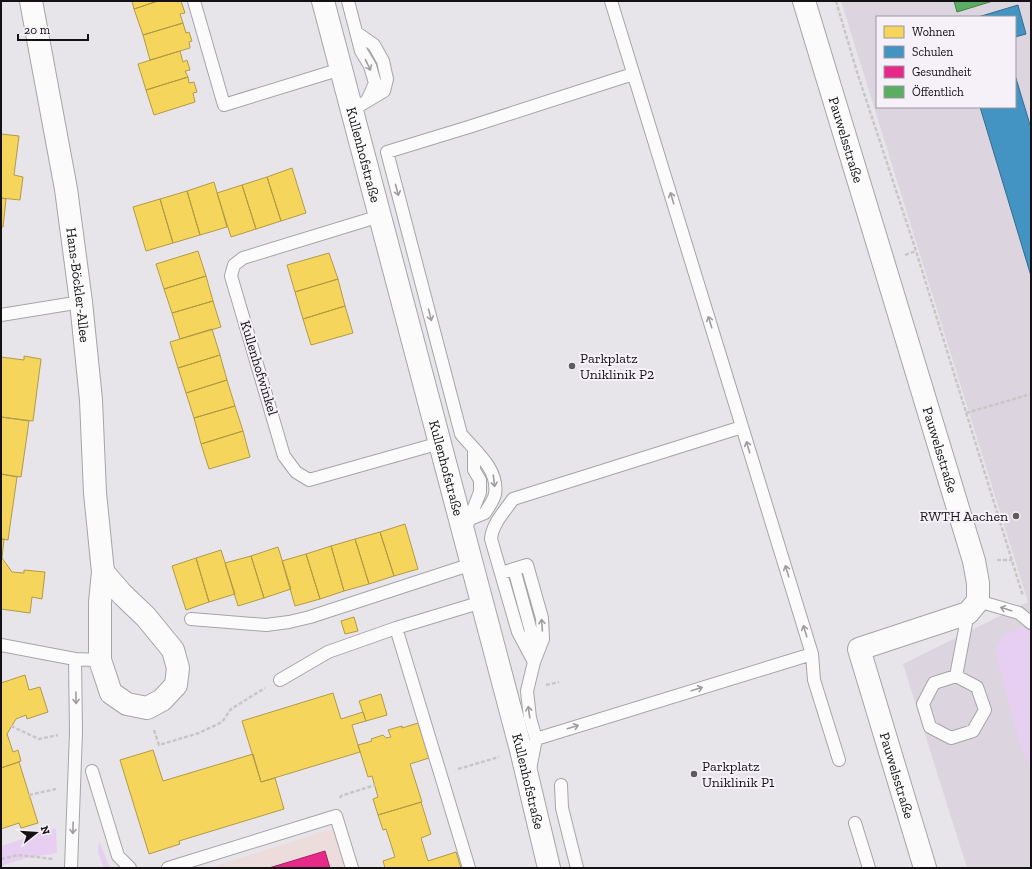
<svg xmlns="http://www.w3.org/2000/svg" width="1032" height="869" viewBox="0 0 1032 869" font-family="'Zilla Slab',serif">
  <style>
    .built { fill: #dcd5df; fill-rule: evenodd }
    .medical { fill: #ecdcdb }
    .green { fill: #e6cff1 }
    .homes { fill: #f6d55c; stroke: #b29a46 }
    .schools { fill: #4393c3; stroke: #356c8e }
    .health { fill: #e7298a; stroke: #a72267 }
    .public { fill: #5aae61; stroke: #457f4a }
    .lines { fill: none; stroke-linecap: round; stroke-linejoin: round }
    .lane-casing { stroke: #a6a4a7; stroke-width: 14 }
    .street-casing { stroke: #a6a4a7; stroke-width: 24 }
    .path { stroke: #c8c7c8; stroke-width: 2.5; stroke-dasharray: 4 2; stroke-linecap: butt }
    .lane { stroke: #fcfbfc; stroke-width: 12 }
    .street { stroke: #fcfbfc; stroke-width: 22 }
    .oneway { stroke: #9f9d9f }
    .poi-dot { fill: #5e5b5f; stroke: #f6f0f9; stroke-width: 1.5 }
    .labels { text-anchor: middle; dominant-baseline: central; stroke-width: 4; stroke-linejoin: round; paint-order: stroke }
    .street-label { font-size: 14px; fill: #131114; stroke: #f6f0f9 }
    .poi-label { font-size: 14px; fill: #131114; stroke: #f6f0f9; text-anchor: start }
  </style>
  <rect width="100%" height="100%" fill="#e8e5ea"/>
  <!-- built -->
  <path class="built" d="M 841,1 L 1031,1 L 1031,868 L 967,868 L 903,664 L 1028,602 ZM 877,17 L 1015,17 L 1015,107 L 877,107 Z"/>
  <!-- medical -->
  <path class="medical" d="M 335,828 L 349,868 L 209,868 Z"/>
  <!-- green -->
  <path class="green" d="M 1023,626 L 1031,632 L 1031,770 L 1020,744 L 995,650 L 1004,635 Z
    M 56,828 L 57,853 L 26,858 L 1,866 L 1,846 Z
    M 99,841 L 110,868 L 104,868 L 98,853 Z"/>
  <!-- homes -->
  <path class="homes" d="M 132,1 L 158,1 L 134,9 Z
    M 158,1 L 177,1 L 177,2 L 181,1 L 185,13 L 180,14 L 183,23 L 143,35 L 134,9 Z
    M 183,23 L 186,33 L 189,32 L 192,41 L 189,42 L 190,48 L 150,60 L 143,35 Z
    M 180,51 L 183,62 L 187,60 L 190,70 L 185,71 L 188,77 L 146,90 L 138,64 Z
    M 188,77 L 189,83 L 194,82 L 197,92 L 193,93 L 195,102 L 154,115 L 146,90 Z
    M 1,134 L 19,136 L 14,175 L 23,177 L 20,200 L 1,198 Z
    M 292,168 L 306,213 L 281,221 L 267,177 Z
    M 267,177 L 281,221 L 256,229 L 242,185 Z
    M 214,182 L 227,227 L 200,235 L 187,191 Z
    M 242,185 L 256,229 L 231,237 L 217,193 Z
    M 187,191 L 200,235 L 173,243 L 160,199 Z
    M 1,198 L 6,199 L 3,227 L 1,227 Z
    M 160,199 L 173,243 L 146,251 L 133,207 Z
    M 198,251 L 206,276 L 164,289 L 156,264 Z
    M 329,253 L 338,279 L 295,292 L 287,265 Z
    M 206,276 L 213,301 L 172,313 L 164,289 Z
    M 338,279 L 345,306 L 303,319 L 295,292 Z
    M 213,301 L 221,327 L 180,339 L 172,313 Z
    M 345,306 L 353,333 L 311,345 L 303,319 Z
    M 212,329 L 220,355 L 178,368 L 170,342 Z
    M 220,355 L 227,380 L 186,393 L 178,368 Z
    M 24,356 L 41,359 L 33,421 L 1,417 L 1,357 L 24,360 Z
    M 227,380 L 235,406 L 194,418 L 186,393 Z
    M 235,406 L 243,431 L 201,444 L 194,418 Z
    M 1,417 L 29,421 L 21,477 L 1,474 Z
    M 243,431 L 250,457 L 209,469 L 201,444 Z
    M 1,474 L 17,477 L 8,540 L 1,539 Z
    M 405,524 L 418,569 L 394,576 L 380,532 Z
    M 380,532 L 394,576 L 369,584 L 355,539 Z
    M 1,539 L 4,539 L 2,558 L 12,572 L 24,573 L 24,570 L 45,572 L 42,599 L 32,597 L 30,613 L 1,609 Z
    M 355,539 L 369,584 L 344,591 L 331,546 Z
    M 331,546 L 344,591 L 320,599 L 306,554 Z
    M 278,547 L 291,589 L 264,598 L 251,556 Z
    M 221,550 L 235,594 L 209,602 L 196,558 Z
    M 306,554 L 320,599 L 295,606 L 282,561 Z
    M 251,556 L 264,598 L 238,606 L 225,563 Z
    M 196,558 L 209,602 L 186,610 L 172,566 Z
    M 354,617 L 358,631 L 345,634 L 341,621 Z
    M 25,675 L 29,690 L 40,687 L 48,712 L 27,719 L 26,715 L 16,719 L 7,734 L 13,752 L 18,750 L 21,761 L 1,768 L 1,683 Z
    M 333,693 L 341,719 L 363,712 L 366,721 L 352,725 L 360,752 L 261,782 L 242,721 Z
    M 381,694 L 387,715 L 366,721 L 359,701 Z
    M 418,723 L 429,758 L 410,764 L 422,802 L 378,815 L 373,799 L 378,797 L 372,776 L 368,777 L 358,745 L 372,741 L 371,739 L 383,735 L 386,738 L 391,737 L 388,730 L 402,726 L 402,728 Z
    M 153,750 L 163,781 L 253,754 L 261,782 L 275,778 L 284,809 L 179,841 L 180,844 L 149,854 L 120,760 Z
    M 19,762 L 38,823 L 21,828 L 19,823 L 1,829 L 1,768 Z
    M 421,802 L 431,834 L 421,838 L 428,861 L 456,852 L 461,868 L 385,868 L 383,861 L 395,857 L 386,829 L 383,830 L 378,815 Z"/>
  <!-- schools -->
  <path class="schools" d="M 1018,5 L 1026,34 L 1015,37 L 1015,17 L 978,17 Z
    M 1015,75 L 1031,128 L 1031,276 L 980,107 L 1015,107 Z"/>
  <!-- health -->
  <path class="health" d="M 325,851 L 330,868 L 269,868 Z"/>
  <!-- public -->
  <path class="public" d="M 954,1 L 993,1 L 957,12 Z"/>
  <g class="lines">
    <defs>
      <path id="lane" d="M 194,1 L 224,105 L 341,69
        M 348,1 L 361,51 L 370,66 L 375,83 L 367,101
        M 611,1 L 812,654 L 814,680 L 839,760
        M 352,110 L 384,91 L 387,79 L 383,61 L 374,45 L 357,33
        M 380,216 L 243,258 L 234,265 L 231,276 L 284,456 L 296,472 L 309,480 L 440,443
        M 1,315 L 81,302
        M 470,519 L 485,513 C 488,508 494,500 495,494 C 499,469 475,451 461,434 L 387,152 L 472,126 L 633,74
        M 468,523 L 480,492 L 480,480 L 474,470 L 474,449
        M 514,569 L 531,631 L 533,657
        M 501,573 L 527,565 L 542,618 L 543,639 L 534,662 L 527,691 L 530,718 L 536,739 L 530,769
        M 978,601 L 1019,613 L 1031,623
        M 191,619 L 266,625 L 289,622 L 310,617 L 472,564
        M 396,628 L 469,868
        M 1,645 L 75,659 L 100,660
        M 534,662 L 518,632 L 491,539 C 492,524 505,511 513,499 L 742,427
        M 956,676 L 934,683 L 923,704 L 930,727 L 951,738 L 973,731 L 985,710 L 977,687 L 956,676 L 968,613
        M 280,680 L 328,652 L 396,628 L 482,602
        M 536,739 L 812,654
        M 92,771 L 118,856 L 130,868
        M 561,785 L 562,808 L 577,868
        M 855,823 L 869,868
        M 71,868 L 76,732 L 75,659
        M 168,868 L 336,816 L 352,868"/>
      <g id="street">
        <path id="s1" d="M 31,1 L 66,189 L 81,302 L 91,400 L 95,493 L 103,572"/>
        <path id="s2" d="M 323,1 L 521,750 L 549,868"/>
        <path id="s3" d="M 804,1 L 974,561 L 978,583 L 978,601 L 968,613 L 859,649 L 925,868"/>
        <path d="M 103,572 L 122,594 L 146,617 L 173,650 L 178,668 L 176,685 L 162,700 L 147,708 L 127,704 L 111,693 L 100,660 L 100,602 Z"/>
      </g>
    </defs>
    <!-- lane casing -->
    <use href="#lane" class="lane-casing"/>
    <!-- street casing -->
    <use href="#street" class="street-casing"/>
    <!-- path -->
    <path class="path" d="M 836,1 L 857,72 L 916,251 L 1023,596
      M 905,255 L 916,251
      M 966,413 L 1031,394
      M 997,560 L 1012,560
      M 546,685 L 559,682
      M 11,726 L 39,739 L 58,735
      M 154,730 L 159,745 L 199,733 L 222,722 L 231,709 L 265,688
      M 458,769 L 499,757
      M 29,795 L 56,789
      M 340,798 L 341,796 L 375,785
      M 1,859 L 18,855 L 53,859"/>
    <!-- lane -->
    <use href="#lane" class="lane"/>
    <!-- street -->
    <use href="#street" class="street"/>
  </g>
  <!-- one-way arrows -->
  <defs><path id="oneway-shaft" d="M-6 0H5M1.5-3L5.5 0L1.5 3" fill="none" stroke-width="1.6" stroke-linecap="round" stroke-linejoin="round"/></defs>
  <g class="oneway">
    <use href="#oneway-shaft" transform="translate(368 65) rotate(65)"/>
    <use href="#oneway-shaft" transform="translate(397 190) rotate(75)"/>
    <use href="#oneway-shaft" transform="translate(672 198) rotate(-107)"/>
    <use href="#oneway-shaft" transform="translate(430 315) rotate(76)"/>
    <use href="#oneway-shaft" transform="translate(710 322) rotate(-107)"/>
    <use href="#oneway-shaft" transform="translate(748 447) rotate(-106)"/>
    <use href="#oneway-shaft" transform="translate(494 481) rotate(83)"/>
    <use href="#oneway-shaft" transform="translate(787 571) rotate(-107)"/>
    <use href="#oneway-shaft" transform="translate(1006 609) rotate(-163)"/>
    <use href="#oneway-shaft" transform="translate(542 625) rotate(-94)"/>
    <use href="#oneway-shaft" transform="translate(805 631) rotate(-107)"/>
    <use href="#oneway-shaft" transform="translate(697 689) rotate(-17)"/>
    <use href="#oneway-shaft" transform="translate(76 698) rotate(89)"/>
    <use href="#oneway-shaft" transform="translate(529 712) rotate(-98)"/>
    <use href="#oneway-shaft" transform="translate(573 727) rotate(-17)"/>
    <use href="#oneway-shaft" transform="translate(73 828) rotate(92)"/>
  </g>
  <!-- markers -->
  <g class="poi-dot">
    <circle cx="572" cy="366" r="4"/>
    <circle cx="1016" cy="516" r="4"/>
    <circle cx="694" cy="774" r="4"/>
  </g>
  <g class="labels">
    <!-- street labels -->
    <g class="street-label">
      <text stroke="none"><textPath href="#s3" startOffset="145">Pauwelsstraße</textPath></text>
      <text stroke="none"><textPath href="#s2" startOffset="159">Kullenhofstraße</textPath></text>
      <text stroke="none"><textPath href="#s1" startOffset="288">Hans-Böckler-Allee</textPath></text>
      <text transform="translate(259 368) rotate(73)">Kullenhofwinkel</text>
      <text stroke="none"><textPath href="#s3" startOffset="469">Pauwelsstraße</textPath></text>
      <text stroke="none"><textPath href="#s2" startOffset="483">Kullenhofstraße</textPath></text>
      <text stroke="none"><textPath href="#s3" startOffset="888">Pauwelsstraße</textPath></text>
      <text stroke="none"><textPath href="#s2" startOffset="807">Kullenhofstraße</textPath></text>
    </g>
    <!-- poi labels -->
    <g class="poi-label">
      <text x="580" y="358">Parkplatz<tspan x="580" dy="16">Uniklinik P2</tspan></text>
      <text x="1008" y="516" text-anchor="end">RWTH Aachen</text>
      <text x="702" y="766">Parkplatz<tspan x="702" dy="16">Uniklinik P1</tspan></text>
    </g>
  </g>
  <!-- border -->
  <rect width="1032" height="869" fill="none" stroke="#131114" stroke-width="4"/>
  <!-- legend -->
  <rect x="876" y="16" width="140" height="92" fill="#f6f0f9" stroke="#9b979d"/>
  <rect x="884" y="26" width="20" height="12" fill="#f6d55c" stroke="#9b979d"/>
  <text x="912" y="36" font-size="12" fill="#131114">Wohnen</text>
  <rect x="884" y="46" width="20" height="12" fill="#4393c3" stroke="#9b979d"/>
  <text x="912" y="56" font-size="12" fill="#131114">Schulen</text>
  <rect x="884" y="66" width="20" height="12" fill="#e7298a" stroke="#9b979d"/>
  <text x="912" y="76" font-size="12" fill="#131114">Gesundheit</text>
  <rect x="884" y="86" width="20" height="12" fill="#5aae61" stroke="#9b979d"/>
  <text x="912" y="96" font-size="12" fill="#131114">Öffentlich</text>
  <!-- north arrow -->
  <g transform="translate(36 833) rotate(73)" stroke="#f6f0f9" stroke-width="3" paint-order="stroke">
  <path d="M0-3L7 15L0 10L-7 15Z" fill="#131114"/>
  <text y="-6" font-size="11" font-weight="bold" text-anchor="middle" fill="#131114">N</text>
  </g>
  <!-- scale -->
  <path d="M18 34v6h70v-6" fill="none" stroke="#131114" stroke-width="2"/>
  <text x="24" y="34" font-size="12" fill="#131114" stroke="#f6f0f9" stroke-width="3" paint-order="stroke">20 m</text>
</svg>
